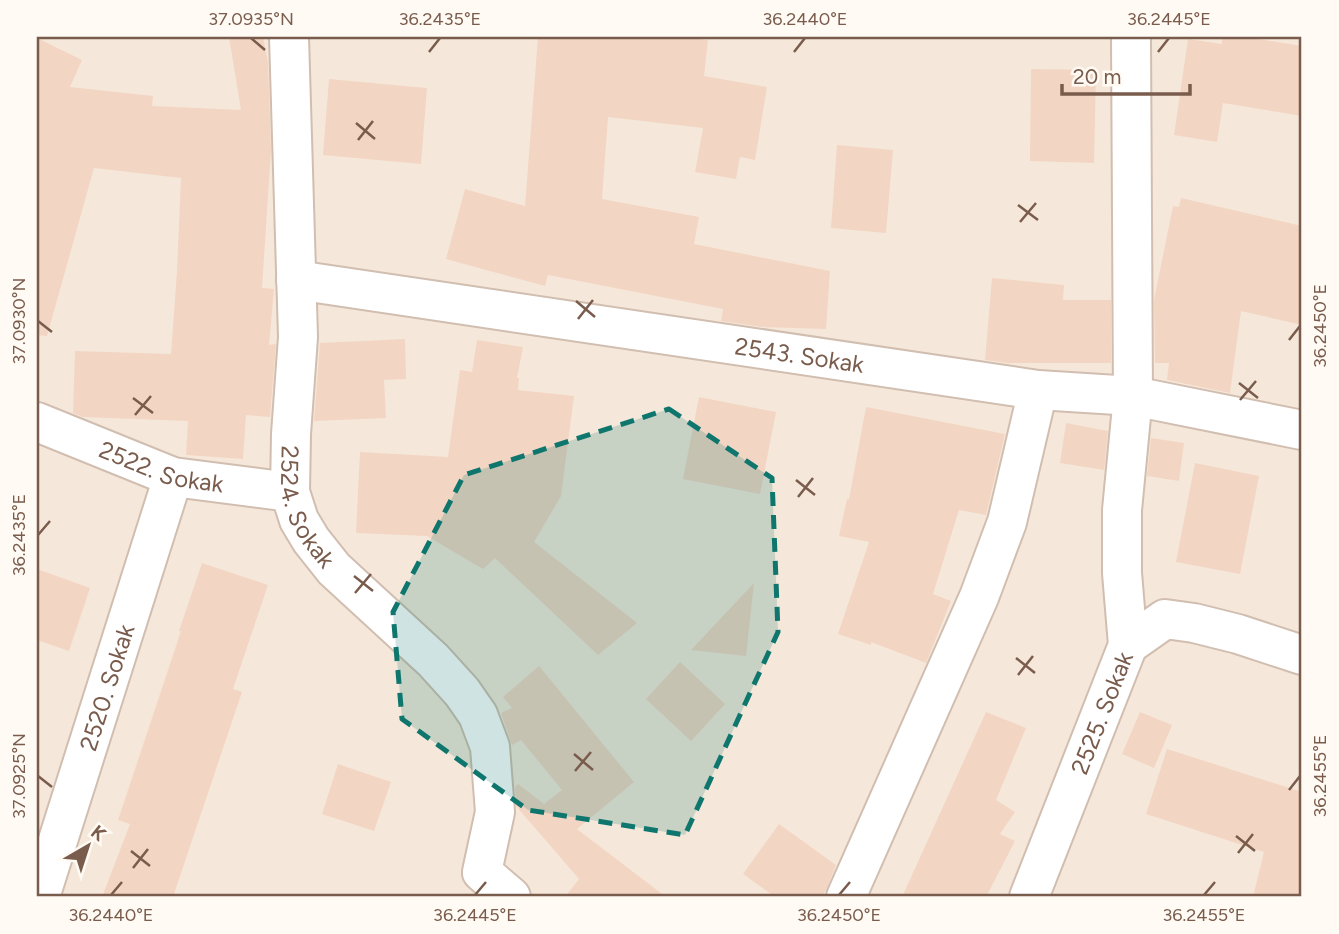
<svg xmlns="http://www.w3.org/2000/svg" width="1339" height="934" viewBox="0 0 1339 934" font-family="Figtree,sans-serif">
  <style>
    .residential { fill: #f5e8da }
    .building { fill: #f3d5c3 }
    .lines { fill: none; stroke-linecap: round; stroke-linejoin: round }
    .minor-casing { stroke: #d1beb0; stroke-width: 42 }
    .minor { stroke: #fff; stroke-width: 38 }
    .marked { fill: #0f766e; fill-opacity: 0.2; stroke: #0f766e; stroke-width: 5; stroke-dasharray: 14 9; stroke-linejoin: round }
    .ticks { fill: none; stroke: #7a5c4d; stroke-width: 2.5 }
    .labels { text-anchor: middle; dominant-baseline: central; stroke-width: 6; stroke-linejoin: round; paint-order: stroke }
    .street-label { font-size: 24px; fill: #7a5c4d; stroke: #fffaf3 }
    .neatline { fill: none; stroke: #7a5c4d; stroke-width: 2.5 }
    .ticks-label { font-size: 18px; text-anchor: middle; fill: #7a5c4d }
  </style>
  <rect width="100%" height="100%" fill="#fdf6ec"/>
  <!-- residential -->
  <path class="residential" d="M 37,37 L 1302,37 L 1302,897 L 37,897 Z"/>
  <!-- building -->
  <path class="building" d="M 229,37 L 263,37 L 268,63 L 271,150 L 262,288 L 274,289 L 269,345 L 276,344 L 270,417 L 246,415 L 243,459 L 186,455 L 188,421 L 83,417 L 73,413 L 75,351 L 171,354 L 177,271 L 181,178 L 94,168 L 47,336 L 37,335 L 37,38 L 82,60 L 70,87 L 153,96 L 152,106 L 241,110 Z
    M 538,37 L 682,37 L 708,40 L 704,76 L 767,87 L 755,160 L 740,157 L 736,179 L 695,172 L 703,128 L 608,117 L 602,199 L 699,217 L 694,244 L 830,271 L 826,329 L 762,327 L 721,321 L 723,309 L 548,275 L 545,286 L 446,259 L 465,189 L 525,206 Z
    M 1222,37 L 1246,37 L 1302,46 L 1302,116 L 1223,103 L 1217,142 L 1174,135 L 1188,39 L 1222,44 Z
    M 1031,69 L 1096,70 L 1094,163 L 1030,161 Z
    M 329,79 L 427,88 L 421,164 L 323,155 Z
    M 837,145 L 893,150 L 886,233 L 831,228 Z
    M 1181,198 L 1302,226 L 1302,325 L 1241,311 L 1230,393 L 1167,380 L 1169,363 L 1155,363 L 1154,300 L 1173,206 L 1179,207 Z
    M 992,278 L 1064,285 L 1063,300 L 1111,300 L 1111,363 L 1008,363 L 985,360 Z
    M 405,339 L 406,379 L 384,380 L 386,418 L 314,421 L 320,343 Z
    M 477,340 L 523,347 L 517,378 L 519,378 L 518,390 L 574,396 L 561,496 L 534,542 L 637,623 L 598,655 L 495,558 L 483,569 L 427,536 L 356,533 L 360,452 L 448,457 L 460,370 L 472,372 Z
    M 699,397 L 776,412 L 760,494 L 683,479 Z
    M 866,407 L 1005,434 L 986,515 L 959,510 L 933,594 L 951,601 L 926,663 L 871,642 L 871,645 L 838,634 L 869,542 L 839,536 L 847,499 L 849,499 Z
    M 1066,423 L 1108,431 L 1104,470 L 1060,463 Z
    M 1151,438 L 1184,443 L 1179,481 L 1147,476 Z
    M 1195,463 L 1259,476 L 1240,574 L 1176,562 Z
    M 202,563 L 268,585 L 233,689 L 242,692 L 173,897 L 102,897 L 130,824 L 118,820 L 181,631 L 179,631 Z
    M 37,569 L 90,588 L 69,651 L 37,640 Z
    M 754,583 L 746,656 L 691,650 Z
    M 680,662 L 725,704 L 691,741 L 646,699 Z
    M 539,666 L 634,782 L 577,829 L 666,897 L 565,897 L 579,879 L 516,806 L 515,787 L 518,784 L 544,804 L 562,790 L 521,740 L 512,745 L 501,713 L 512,708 L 503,697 Z
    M 986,712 L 1026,728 L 996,800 L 1015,812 L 1000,834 L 1015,841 L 986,897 L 902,897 Z
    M 1140,712 L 1172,725 L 1154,768 L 1122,754 Z
    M 1167,749 L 1302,792 L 1302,897 L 1253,897 L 1264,852 L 1146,814 Z
    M 338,764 L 391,782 L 374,831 L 322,814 Z
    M 779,824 L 836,865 L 826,890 L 821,897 L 775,897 L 743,874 Z"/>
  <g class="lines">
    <defs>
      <g id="minor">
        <path id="s1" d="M 289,37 L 298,337 L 291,434 L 290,492 L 299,520 L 311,540 L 334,569 L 433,660 L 462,692 L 478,715 L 490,747 L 495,812 L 482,872 L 511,897"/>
        <path id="s2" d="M 296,280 L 1038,390 L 1133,396 L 1302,430"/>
        <path id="s3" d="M 37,422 L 173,477 L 290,492"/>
        <path d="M 1128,645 L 1165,619 L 1194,623 L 1238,634 L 1302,655"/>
        <path id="s4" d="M 40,897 L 173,477"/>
        <path d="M 846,897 L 979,597 L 1007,522 L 1038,390"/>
        <path id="s5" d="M 1029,897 L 1128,645 L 1122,573 L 1122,510 L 1133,396 L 1131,37"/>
      </g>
    </defs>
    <!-- minor casing -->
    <use href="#minor" class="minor-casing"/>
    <!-- minor -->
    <use href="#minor" class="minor"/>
  </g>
  <!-- marked area -->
  <path class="marked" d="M 669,409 L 772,478 L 778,632 L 685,835 L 528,810 L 402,719 L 393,612 L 464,475 Z"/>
  <!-- ticks -->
  <path class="ticks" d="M 251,38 L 265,50M 429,52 L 440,38M 794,52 L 805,38M 1158,52 L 1169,38M 356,123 L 375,139M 358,140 L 373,121M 1018,205 L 1038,220M 1020,222 L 1036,203M 576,301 L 595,317M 578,319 L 593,300M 38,321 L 52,332M 1289,340 L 1300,326M 1239,383 L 1258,398M 133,398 L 153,413M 1240,400 L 1256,381M 135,415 L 151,396M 796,480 L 815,495M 798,497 L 813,478M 38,535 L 50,521M 354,576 L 373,591M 355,593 L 371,574M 1016,658 L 1035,673M 1018,675 L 1033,656M 574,754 L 593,770M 575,771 L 591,752M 38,776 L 52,787M 1289,790 L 1300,776M 1236,836 L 1255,851M 131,851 L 150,866M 1238,853 L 1253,834M 133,868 L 148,849M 111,895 L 122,882M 475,895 L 486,882M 839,895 L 850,882M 1204,895 L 1215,882"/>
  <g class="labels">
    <!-- street labels -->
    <g class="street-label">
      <text stroke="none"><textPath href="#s2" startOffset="509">2543. Sokak</textPath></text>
      <text stroke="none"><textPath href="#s3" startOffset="133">2522. Sokak</textPath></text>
      <text stroke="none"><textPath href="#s1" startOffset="474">2524. Sokak</textPath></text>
      <text stroke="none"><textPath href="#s4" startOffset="220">2520. Sokak</textPath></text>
      <text stroke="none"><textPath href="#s5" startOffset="198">2525. Sokak</textPath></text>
    </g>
  </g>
  <!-- border -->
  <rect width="1339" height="934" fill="none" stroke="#fffaf3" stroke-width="77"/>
  <!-- north arrow -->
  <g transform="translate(88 846) rotate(39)" stroke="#fffaf3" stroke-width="5" paint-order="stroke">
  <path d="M0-5L12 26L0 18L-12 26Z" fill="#7a5c4d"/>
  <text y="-10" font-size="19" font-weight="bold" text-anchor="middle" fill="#7a5c4d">K</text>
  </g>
  <!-- scale -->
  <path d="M1062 84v10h128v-10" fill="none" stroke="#7a5c4d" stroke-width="3.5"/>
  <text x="1073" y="84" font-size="21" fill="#7a5c4d" stroke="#fffaf3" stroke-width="5" paint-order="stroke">20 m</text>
  <rect x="38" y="38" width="1262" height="857" class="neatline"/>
  <g class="ticks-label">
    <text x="251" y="25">37.0935°N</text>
    <text x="440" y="25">36.2435°E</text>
    <text x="805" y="25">36.2440°E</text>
    <text x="1169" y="25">36.2445°E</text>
    <text transform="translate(19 321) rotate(-90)" y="6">37.0930°N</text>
    <text transform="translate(1320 326) rotate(-90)" y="6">36.2450°E</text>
    <text transform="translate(19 535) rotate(-90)" y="6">36.2435°E</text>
    <text transform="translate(19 776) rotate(-90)" y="6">37.0925°N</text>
    <text transform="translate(1320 776) rotate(-90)" y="6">36.2455°E</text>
    <text x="111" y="921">36.2440°E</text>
    <text x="475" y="921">36.2445°E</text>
    <text x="839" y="921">36.2450°E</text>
    <text x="1204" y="921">36.2455°E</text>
  </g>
</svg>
